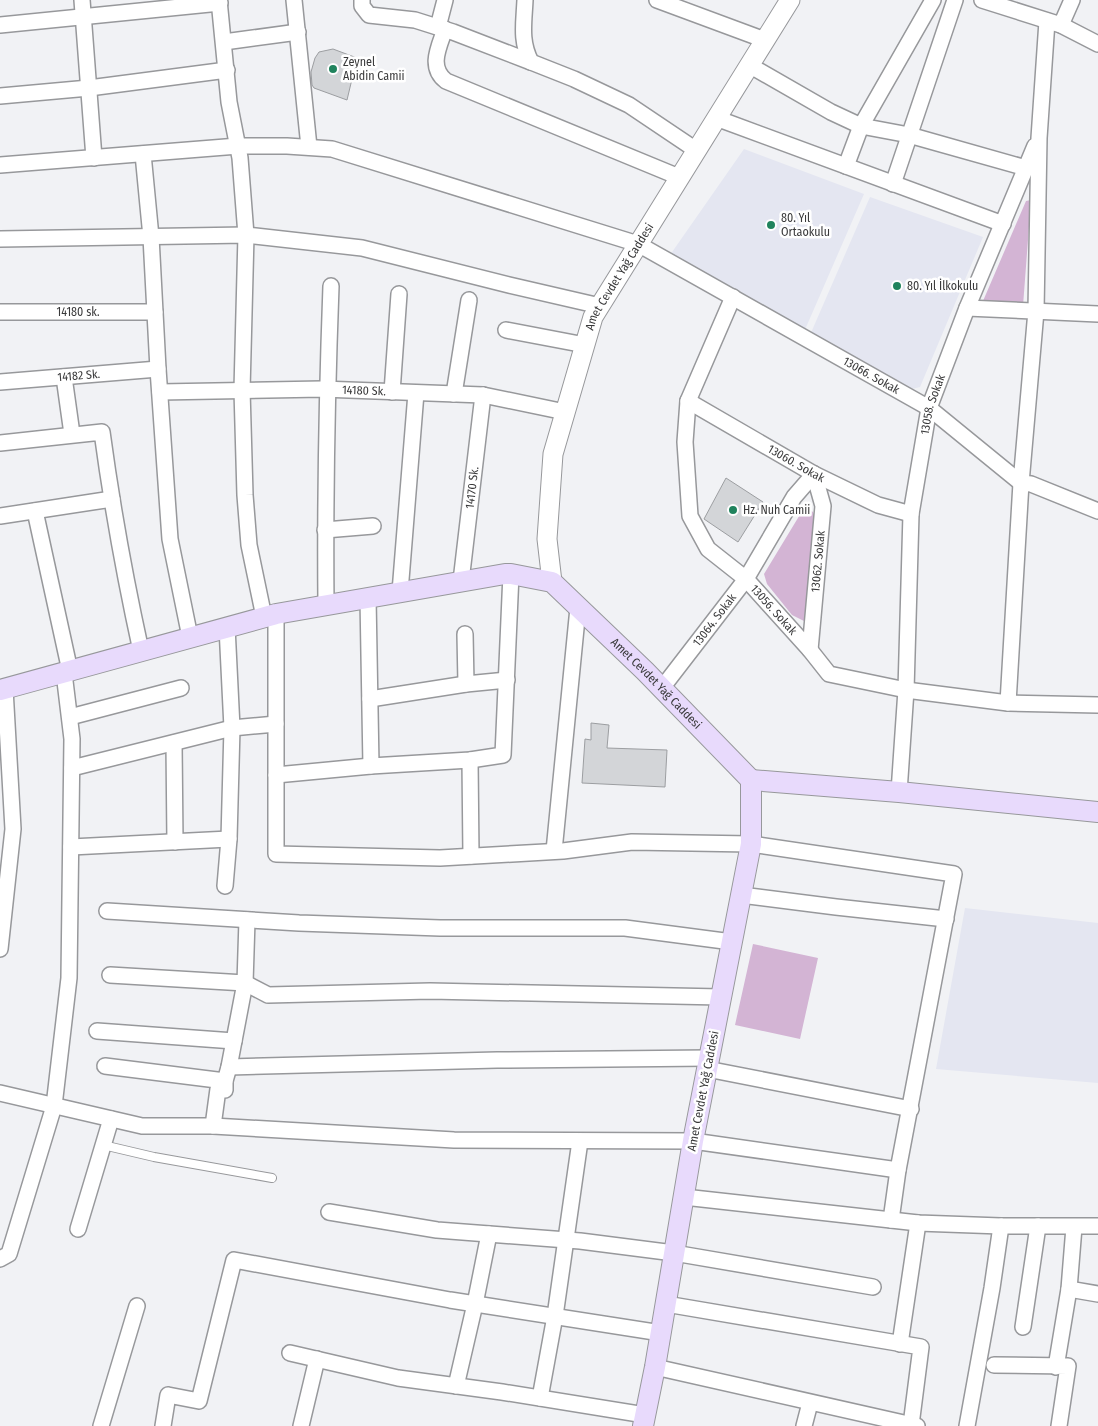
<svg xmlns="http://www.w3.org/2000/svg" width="1098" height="1426" viewBox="0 0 1098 1426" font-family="'Fira Sans Condensed',sans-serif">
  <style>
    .built { fill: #e4e6f1 }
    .green { fill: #d3b4d4 }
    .building { fill: #d3d5d8; stroke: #9c9ea1 }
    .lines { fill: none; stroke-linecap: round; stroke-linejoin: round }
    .service-casing { stroke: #97989b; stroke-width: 10 }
    .minor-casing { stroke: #97989b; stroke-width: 18 }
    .tertiary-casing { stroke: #97989b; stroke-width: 21 }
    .secondary-casing { stroke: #97989b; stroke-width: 22 }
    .service { stroke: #fff; stroke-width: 8 }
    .minor { stroke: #fff; stroke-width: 15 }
    .tertiary { stroke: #fff; stroke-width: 19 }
    .secondary { stroke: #e8dafc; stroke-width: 20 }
    .poi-dot { fill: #20835d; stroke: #fff; stroke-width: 2 }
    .labels { text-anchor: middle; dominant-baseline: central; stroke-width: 5; stroke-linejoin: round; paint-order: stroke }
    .poi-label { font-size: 12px; fill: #39393a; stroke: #fff; text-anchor: start }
    .street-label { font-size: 12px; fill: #39393a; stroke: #fff }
  </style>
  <rect width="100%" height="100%" fill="#f1f2f5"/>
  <!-- built -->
  <path class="built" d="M 744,149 L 864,194 L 804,332 L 670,255 Z
    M 870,197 L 983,237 L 920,387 L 912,389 L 836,350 L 810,335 Z
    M 965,908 L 1098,923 L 1098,1083 L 936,1069 Z"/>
  <!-- green -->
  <path class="green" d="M 1031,200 L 1023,306 L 983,301 L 1026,201 Z
    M 804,508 L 807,508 L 813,512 L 816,520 L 806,622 L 792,615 L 767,584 L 764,574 Z
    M 753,944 L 818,958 L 800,1039 L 735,1025 Z"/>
  <!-- building -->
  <path class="building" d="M 333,49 L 357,58 L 347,100 L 314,88 L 312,85 L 311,72 L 315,58 L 319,52 Z
    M 726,478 L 763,502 L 738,542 L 704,519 Z
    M 591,723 L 609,725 L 607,748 L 667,750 L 665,787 L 582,783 L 585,739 L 591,740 Z"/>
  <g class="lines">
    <defs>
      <path id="service" d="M 103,1145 L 154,1157 L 272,1178"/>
      <g id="minor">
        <path d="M 82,0 L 94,158"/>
        <path d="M 219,0 L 229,102 L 240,158 L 246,235 L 242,390 L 245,495 L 249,545 L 264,617"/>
        <path d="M 294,0 L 309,147"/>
        <path d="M 362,0 L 362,6 L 369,15 L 415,20 L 453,32 L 531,62"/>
        <path d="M 525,0 C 524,23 520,41 531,62 L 574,79 L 629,105 L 696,150"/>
        <path d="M 657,0 L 765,40"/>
        <path d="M 982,0 L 1061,25 L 1098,44"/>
        <path d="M 0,25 L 220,3"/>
        <path d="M 1061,25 L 1072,0"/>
        <path d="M 438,27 L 445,0"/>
        <path d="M 445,29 C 439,47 428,67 446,81 L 679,177"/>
        <path d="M 224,42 L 298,32"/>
        <path d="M 749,65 L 831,112 L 861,126 L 909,135 L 1026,168"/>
        <path d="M 0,96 L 89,88 L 227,70"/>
        <path d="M 716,118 L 1003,224"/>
        <path d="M 143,154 L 151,237 L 158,369 L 170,539 L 190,637"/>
        <path id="s1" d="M 0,165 L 238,146 L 287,146 L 332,149 L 638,244 L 929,408 L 1021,483 L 1031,484 L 1098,511"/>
        <path d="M 846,166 L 861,126 L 933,0"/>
        <path d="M 893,184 L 955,0"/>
        <path d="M 0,239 L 246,235 L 362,248 L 509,285 L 600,306"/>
        <path id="s2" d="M 733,297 L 688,401 L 685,442 L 690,516 L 708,549 L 746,579 L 810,650 L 829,674 L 906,690 L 1008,703 L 1098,705"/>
        <path d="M 967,308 L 1098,314"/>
        <path id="s3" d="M 0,312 L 155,312"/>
        <path d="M 506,330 L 585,345"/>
        <path d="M 64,377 L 72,434"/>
        <path id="s4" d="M 0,382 L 158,369"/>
        <path id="s5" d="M 160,392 L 322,389 L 483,395 L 565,412"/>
        <path d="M 392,392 L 399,294"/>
        <path d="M 454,394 L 469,300"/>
        <path id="s6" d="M 688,401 L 814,474 L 878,505 L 911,514"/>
        <path d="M 0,443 L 102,432 C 112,506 125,578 141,651"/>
        <path d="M 35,511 L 70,671"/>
        <path d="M 0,516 L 112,499"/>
        <path d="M 325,530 L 373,526"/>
        <path id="s7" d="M 461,581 L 483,395"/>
        <path d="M 400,592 L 416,393"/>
        <path d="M 368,598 L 371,766"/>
        <path d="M 326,605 C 325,499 327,393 331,286"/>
        <path d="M 276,614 L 276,854 L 440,858 L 563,851 L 632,842 L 751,844 L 954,874 L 898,1170 L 891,1220"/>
        <path d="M 465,634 L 466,684"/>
        <path id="s8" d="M 810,650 L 823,506 L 814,474"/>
        <path id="s9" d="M 662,688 L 746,579 L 794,497 L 814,474"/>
        <path d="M 370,699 L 466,684 L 507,680"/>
        <path d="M 1008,703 L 1021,483 L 1036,311 L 1039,138 L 1047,21"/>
        <path d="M 70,717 L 181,688"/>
        <path d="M 174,743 L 175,842"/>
        <path d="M 470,760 L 471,856"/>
        <path d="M 72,768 L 232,728 L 276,724"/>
        <path d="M 276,775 L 371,766 L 470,760 L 503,755 L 511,574"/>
        <path id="s10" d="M 899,792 L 906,690 L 911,514 L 929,408 L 967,308 L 1035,146"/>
        <path d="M 71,847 L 229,839"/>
        <path d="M 554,851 L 578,608"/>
        <path d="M 225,886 L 229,839 L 232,728 L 227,627"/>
        <path d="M 741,895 L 836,907 L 946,919"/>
        <path d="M 107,911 L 299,923 L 440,928 L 625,928 L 732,942"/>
        <path d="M 0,949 L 13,829 L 5,689"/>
        <path d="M 110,975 L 245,983 L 268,995 L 430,991 L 721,997"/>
        <path d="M 97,1031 L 234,1041"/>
        <path d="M 105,1066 L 225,1081"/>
        <path d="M 229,1067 L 497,1060 L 709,1058"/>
        <path d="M 707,1069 L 911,1109"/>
        <path d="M 0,1093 L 142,1126 L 213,1126 L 454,1140 L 693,1141 L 898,1170"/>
        <path d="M 213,1126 L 218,1089 L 225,1090 L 225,1081 L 229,1067 L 245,983 L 247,920"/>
        <path d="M 684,1197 L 918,1223 L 1001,1226 L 1098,1226"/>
        <path d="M 329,1212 L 437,1230 L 580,1241 L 674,1253 L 873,1287"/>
        <path d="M 78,1229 L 111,1119"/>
        <path d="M 0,1259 L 9,1254 L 54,1106 L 69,978 L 72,739 L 64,673"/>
        <path d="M 1069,1289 L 1098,1294"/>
        <path d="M 666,1304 L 921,1347 L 911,1425"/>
        <path d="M 1023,1327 L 1038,1226"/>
        <path d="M 900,1344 L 918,1223"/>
        <path d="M 290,1353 L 398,1378 L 502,1392 L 645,1415"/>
        <path d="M 994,1365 L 1068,1366 L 1059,1426"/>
        <path d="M 655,1367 L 917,1426"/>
        <path d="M 1056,1367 L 1069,1289 L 1074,1227"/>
        <path d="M 456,1386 L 475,1304 L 489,1234"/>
        <path d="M 540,1398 L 555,1316 L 580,1141"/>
        <path d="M 101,1426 L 137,1306"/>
        <path d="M 163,1426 L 168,1395 L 199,1401 L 234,1260 L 450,1300 L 661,1333"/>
        <path d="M 301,1426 L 317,1359"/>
        <path d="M 804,1426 L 810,1403"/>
        <path d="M 967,1426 L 992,1288 L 1001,1226"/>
      </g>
      <g id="tertiary">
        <path id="s11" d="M 552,582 L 547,539 L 553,454 L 593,317 L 790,0"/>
      </g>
      <g id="secondary">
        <path id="s12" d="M 0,690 L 276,614 L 505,574 L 511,574 L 552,582 L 645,671 L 751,780 L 751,844 L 693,1141 L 655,1367 L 643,1426"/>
        <path d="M 751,780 L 899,792 L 1098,812"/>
      </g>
    </defs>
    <!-- service casing -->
    <use href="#service" class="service-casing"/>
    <!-- minor casing -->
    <use href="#minor" class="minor-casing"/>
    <!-- tertiary casing -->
    <use href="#tertiary" class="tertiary-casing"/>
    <!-- secondary casing -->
    <use href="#secondary" class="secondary-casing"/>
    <!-- service -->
    <use href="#service" class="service"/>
    <!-- minor -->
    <use href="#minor" class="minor"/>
    <!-- tertiary -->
    <use href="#tertiary" class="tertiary"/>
    <!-- secondary -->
    <use href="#secondary" class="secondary"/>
  </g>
  <!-- markers -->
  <g class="poi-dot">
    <circle cx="333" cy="69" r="5"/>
    <circle cx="771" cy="225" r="5"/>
    <circle cx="897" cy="286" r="5"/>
    <circle cx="733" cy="510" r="5"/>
  </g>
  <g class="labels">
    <!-- poi labels -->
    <g class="poi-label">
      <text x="343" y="62">Zeynel<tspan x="343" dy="14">Abidin Camii</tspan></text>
      <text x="781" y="218">80. Yıl<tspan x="781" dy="14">Ortaokulu</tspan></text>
      <text x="907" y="286">80. Yıl İlkokulu</text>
      <text x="743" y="510">Hz. Nuh Camii</text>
    </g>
    <!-- street labels -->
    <g class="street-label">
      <text stroke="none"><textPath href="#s11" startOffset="319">Amet Cevdet Yağ Caddesi</textPath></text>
      <text stroke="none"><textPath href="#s3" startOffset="78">14180 sk.</textPath></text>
      <text stroke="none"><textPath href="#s4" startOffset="79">14182 Sk.</textPath></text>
      <text stroke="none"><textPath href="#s1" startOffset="921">13066. Sokak</textPath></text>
      <text stroke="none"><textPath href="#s5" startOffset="204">14180 Sk.</textPath></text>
      <text stroke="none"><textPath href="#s10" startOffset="390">13058. Sokak</textPath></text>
      <text stroke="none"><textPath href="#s6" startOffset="125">13060. Sokak</textPath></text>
      <text stroke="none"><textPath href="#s7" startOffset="94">14170 Sk.</textPath></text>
      <text stroke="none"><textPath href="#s8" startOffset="89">13062. Sokak</textPath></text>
      <text stroke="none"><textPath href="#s2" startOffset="356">13056. Sokak</textPath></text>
      <text stroke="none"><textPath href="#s9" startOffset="86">13064. Sokak</textPath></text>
      <text stroke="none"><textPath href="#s12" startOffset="712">Amet Cevdet Yağ Caddesi</textPath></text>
      <text transform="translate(703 1091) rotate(-79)">Amet Cevdet Yağ Caddesi</text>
    </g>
  </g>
</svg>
